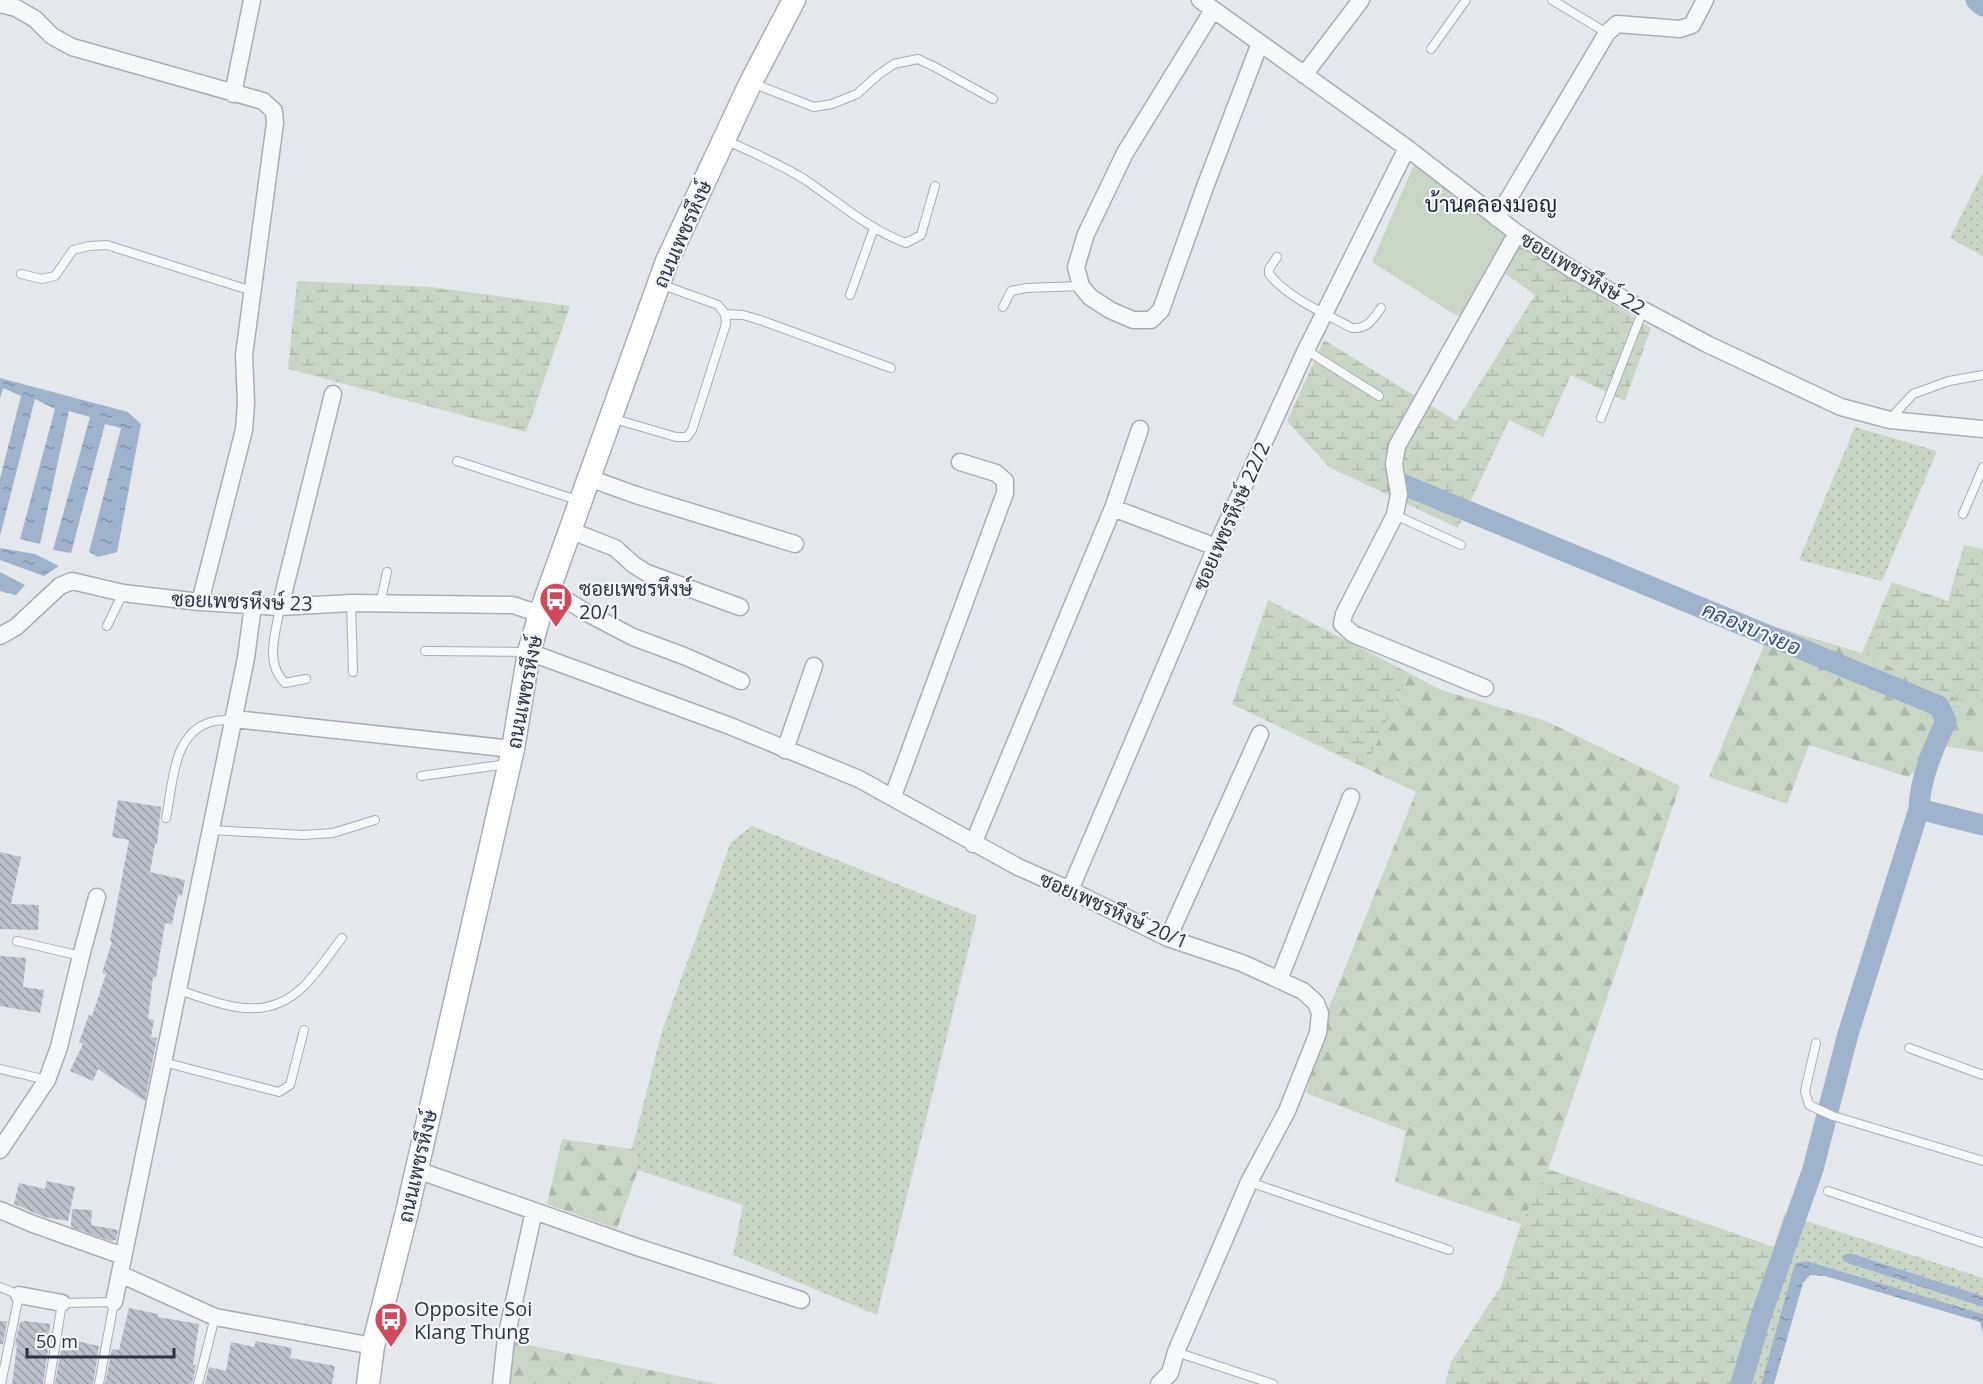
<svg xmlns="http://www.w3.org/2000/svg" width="1983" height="1384" viewBox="0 0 1983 1384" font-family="'Open Sans',Sarabun,sans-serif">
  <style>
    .grass { fill: url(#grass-dots) }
    .forest { fill: url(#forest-firs) }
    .wetland { fill: url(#wetland-marsh) }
    .green { fill: #c9d6c5 }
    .water { fill: url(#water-ripples) }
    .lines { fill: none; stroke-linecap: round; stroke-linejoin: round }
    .canal { stroke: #9fb4cc; stroke-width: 21 }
    .building { fill: url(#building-back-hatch) }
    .lane-casing { stroke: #a9aeb7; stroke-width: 10 }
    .street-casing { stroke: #a9aeb7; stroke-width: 19 }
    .secondary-casing { stroke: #a9aeb7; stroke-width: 25 }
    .lane { stroke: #f7f8fa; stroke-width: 8 }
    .street { stroke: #f7f8fa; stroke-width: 16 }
    .secondary { stroke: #fff; stroke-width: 22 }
    .labels { text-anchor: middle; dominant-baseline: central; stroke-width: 4.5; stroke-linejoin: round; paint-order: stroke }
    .street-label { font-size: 20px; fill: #2b3445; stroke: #f4f6f9 }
    .poi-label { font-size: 20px; fill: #2b3445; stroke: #f4f6f9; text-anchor: start }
    .water-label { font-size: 21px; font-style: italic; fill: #34527a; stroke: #f4f6f9 }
    .quarter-label { font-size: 22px; fill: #1d2536; stroke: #f4f6f9 }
  </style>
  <defs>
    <pattern id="grass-dots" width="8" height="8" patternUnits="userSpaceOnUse" patternTransform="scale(1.5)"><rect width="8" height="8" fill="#c9d6c5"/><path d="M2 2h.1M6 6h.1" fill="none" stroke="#adb8ab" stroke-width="1.8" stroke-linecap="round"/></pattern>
    <pattern id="forest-firs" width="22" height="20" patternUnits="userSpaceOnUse" patternTransform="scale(1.5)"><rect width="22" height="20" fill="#c9d6c5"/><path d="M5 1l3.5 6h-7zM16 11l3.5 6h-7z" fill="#adb8ab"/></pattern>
    <pattern id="wetland-marsh" width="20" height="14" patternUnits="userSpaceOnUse" patternTransform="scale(1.5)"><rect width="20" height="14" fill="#c9d6c5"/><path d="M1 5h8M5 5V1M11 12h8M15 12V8" fill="none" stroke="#adb8ab"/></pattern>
    <pattern id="water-ripples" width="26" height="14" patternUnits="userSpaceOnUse" patternTransform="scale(1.5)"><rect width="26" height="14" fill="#9fb4cc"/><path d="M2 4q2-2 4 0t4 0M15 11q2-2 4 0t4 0" fill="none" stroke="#8293a7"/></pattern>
    <pattern id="building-back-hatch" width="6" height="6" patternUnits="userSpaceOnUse" patternTransform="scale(1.5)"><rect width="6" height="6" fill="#bbc0ca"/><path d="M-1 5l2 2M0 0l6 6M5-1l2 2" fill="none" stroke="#989da6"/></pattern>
  </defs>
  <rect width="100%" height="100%" fill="#e4e7ec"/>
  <!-- grass -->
  <path class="grass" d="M 1983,172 L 1983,256 L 1950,238 Z
    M 1855,427 L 1937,451 L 1882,581 L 1799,560 Z
    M 752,826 L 977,916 L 877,1315 L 733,1255 L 743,1205 L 638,1170 L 632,1149 L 662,1031 L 731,842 Z
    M 1784,1214 L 1983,1278 L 1983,1296 L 1850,1253 L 1844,1262 L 1983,1307 L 1983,1314 L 1807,1261 L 1795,1263 L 1761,1384 L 1733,1384 Z"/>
  <!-- forest -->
  <path class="forest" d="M 1772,626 L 1862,653 L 1983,711 L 1983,752 L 1944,746 L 1908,777 L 1809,745 L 1787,804 L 1709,777 Z
    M 1409,673 L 1441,690 L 1546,721 L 1680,786 L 1548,1169 L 1521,1224 L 1395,1182 L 1406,1131 L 1306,1093 L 1330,1005 L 1416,792 L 1365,768 Z
    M 562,1139 L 632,1149 L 638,1170 L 617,1229 L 547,1204 Z
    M 514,1342 L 717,1384 L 509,1384 Z"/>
  <!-- wetland -->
  <path class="wetland" d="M 1518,241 L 1573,280 L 1651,328 L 1625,401 L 1571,375 L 1543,437 L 1509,420 L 1458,528 L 1329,467 L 1287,421 L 1324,340 L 1456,421 L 1535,295 L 1502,271 Z
    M 297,281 L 431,287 L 570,306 L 526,432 L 288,369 Z
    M 1964,545 L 1983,549 L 1983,711 L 1862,653 L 1892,582 L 1948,601 Z
    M 1268,600 L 1409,673 L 1365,768 L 1232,704 Z
    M 1548,1169 L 1774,1247 L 1733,1384 L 1445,1384 L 1451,1362 L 1501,1286 L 1521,1224 Z"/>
  <!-- green -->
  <path class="green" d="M 1415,162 L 1518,241 L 1474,320 L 1454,314 L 1372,262 Z"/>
  <!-- water -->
  <path class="water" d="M 0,378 L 128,412 L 141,424 L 117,552 L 98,557 L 89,552 L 121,428 L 105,424 L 71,553 L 53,550 L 90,417 L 69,411 L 40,544 L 20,539 L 55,409 L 35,399 L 0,536 L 0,479 L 21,396 L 3,388 L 0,399 Z
    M 0,548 L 35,554 L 59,566 L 44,576 L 0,560 Z
    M 0,572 L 25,585 L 16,595 L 0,591 Z
    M 1850,1253 L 1983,1296 L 1983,1307 L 1844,1262 L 1842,1256 Z
    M 1807,1261 L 1983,1314 L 1983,1334 L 1980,1322 L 1825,1276 L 1810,1275 L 1803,1283 L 1774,1384 L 1761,1384 L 1795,1263 Z"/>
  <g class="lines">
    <!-- canal -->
    <path class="canal" d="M 1976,0 L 1983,6
      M 1402,484 L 1939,706 L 1946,721 C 1933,749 1920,778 1919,809 L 1848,1034 L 1813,1169 L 1761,1316 L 1741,1384
      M 1919,809 L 1983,825"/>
  </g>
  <!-- building -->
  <path class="building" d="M 118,800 L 161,807 L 157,844 L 155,844 L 150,872 L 185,880 L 182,896 L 178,895 L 172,924 L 165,923 L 156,978 L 153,977 L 148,1019 L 154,1020 L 151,1037 L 157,1038 L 145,1101 L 98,1069 L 93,1081 L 70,1071 L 83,1044 L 79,1042 L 89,1015 L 92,1016 L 106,974 L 102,973 L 112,942 L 110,941 L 129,840 L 112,837 Z
    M 0,852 L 21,857 L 11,904 L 39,905 L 38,930 L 0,929 Z
    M 0,956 L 26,958 L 23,987 L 44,990 L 40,1013 L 0,1006 Z
    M 47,1181 L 75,1187 L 68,1221 L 44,1217 L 14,1204 L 19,1183 L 45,1189 Z
    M 72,1209 L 92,1210 L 91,1225 L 118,1230 L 116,1240 L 111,1241 L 71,1227 Z
    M 129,1308 L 158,1314 L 158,1317 L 199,1324 L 193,1365 L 196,1365 L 192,1384 L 105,1384 L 112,1349 L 119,1350 Z
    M 0,1321 L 7,1321 L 3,1344 L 0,1344 Z
    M 25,1321 L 50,1324 L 49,1335 L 50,1335 L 43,1384 L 12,1384 L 17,1345 L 15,1345 L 20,1322 Z
    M 63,1338 L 99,1346 L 93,1384 L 55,1384 Z
    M 256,1341 L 292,1348 L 290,1358 L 335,1366 L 332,1384 L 205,1384 L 209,1367 L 226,1371 L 231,1342 L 254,1347 Z"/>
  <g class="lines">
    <defs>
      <path id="lane" d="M 1552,0 L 1607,33
        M 1431,49 L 1466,0
        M 752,83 L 814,107 L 832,104 L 857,94 L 878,75 L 894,64 L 918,59 L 935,67 L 993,99
        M 725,140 C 752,152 778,163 804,179 C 837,201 868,229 906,243 L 921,235 L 935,186
        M 1277,257 L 1269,269 L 1269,274 C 1288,298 1326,314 1352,328 C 1368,329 1373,319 1381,308
        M 21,274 L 42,279 L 55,276 L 73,250 L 89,246 L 107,245 L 252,291
        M 850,295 L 874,228
        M 1003,307 L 1011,291 L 1026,288 L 1081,286
        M 725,314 L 743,315 L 763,321 L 891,368
        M 1306,350 L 1379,396
        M 611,418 L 676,437 L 687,437 L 692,430 L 726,324 L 725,314 L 718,305 L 660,284
        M 1601,418 L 1643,310
        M 1890,419 L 1913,394 L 1949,381 L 1983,375
        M 457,461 L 580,501
        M 1963,514 L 1983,467
        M 1395,515 L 1461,545
        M 351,603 L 353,672
        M 380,604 L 387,572
        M 280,607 C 276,633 264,662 285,683 L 306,679
        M 107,626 L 123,593
        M 425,651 L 526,652
        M 421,776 L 507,764
        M 166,818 C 173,785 172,733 211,722 C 218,720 226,720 234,719
        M 211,830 L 303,835 L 333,833 L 375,820
        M 17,941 L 81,956
        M 178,990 C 224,1004 264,1025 304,986 C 318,972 330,953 342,938
        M 1816,1043 L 1805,1091 L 1809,1105 L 1833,1116 L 1983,1161
        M 1909,1048 L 1983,1075
        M 163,1062 L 279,1092 L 290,1085 L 304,1030
        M 0,1069 L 47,1080
        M 1249,1182 L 1449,1250
        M 1828,1191 L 1983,1243
        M 0,1287 L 19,1295 L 1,1384
        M 1176,1352 L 1273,1384
        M 49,1384 L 62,1303 L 114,1302 L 99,1384
        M 198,1384 L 215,1317"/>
      <path id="street" d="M 1200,0 L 1407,148 L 1517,233 L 1573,270 L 1643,310 L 1707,344 L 1841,407 L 1890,420 L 1983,429
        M 0,4 L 16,8 L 35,19 L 52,36 L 72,47 L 263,101 L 274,111 L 275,123 L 244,355 L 246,403 L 244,430 L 200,602
        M 1213,10 L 1125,153 L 1086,234 L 1076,267 L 1081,286 L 1090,297 L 1110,310 L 1133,320 L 1151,320 L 1161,310 L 1205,187 L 1260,43
        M 1304,75 L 1361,0
        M 233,94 L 252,0
        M 1497,218 L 1607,33 L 1617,24 L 1680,29 L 1692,25 L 1705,0
        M 589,478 L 636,495 L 795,544
        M 1113,508 L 1140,429
        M 569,530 L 615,548 L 634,565 L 647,573 L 740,607
        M 548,589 L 589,614 L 633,637 L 684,656 L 741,681
        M 280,607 L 333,394
        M 0,636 L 16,627 L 60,586 L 72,581 L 123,593 L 200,602 L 280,607 L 351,603 L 513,605 L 540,614
        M 529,652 L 730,726 L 859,779 L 1018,867 L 1070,890 L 1168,938 L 1242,963 L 1303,991 L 1316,1003 L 1320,1013 L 1318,1033 L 1287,1111 L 1249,1182 L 1176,1352 L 1170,1373 L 1159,1384
        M 1485,688 L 1353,634 L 1342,624 L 1344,614 L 1395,515 L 1399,494 L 1394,464 L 1397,446 L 1517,233
        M 234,719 L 513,749
        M 785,750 L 814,666
        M 893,796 L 1005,493 L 1005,481 L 996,473 L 960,462
        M 973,844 L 1113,508 L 1216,547
        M 1070,890 L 1216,547 L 1306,350 L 1407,148
        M 1168,938 L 1260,734
        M 1279,980 L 1351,797
        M 0,1150 L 47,1080 L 59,1047 L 81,956 L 97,897
        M 417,1170 L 637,1247 L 801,1300
        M 0,1210 L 33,1224 L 123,1256
        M 120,1274 L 215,1317 L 373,1346
        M 19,1295 L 62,1303
        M 114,1302 L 246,658 L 253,605
        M 501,1384 L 506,1338 L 534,1211"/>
      <path id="secondary" d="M 368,1384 L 373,1346 L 407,1212 L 513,749 L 529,652 L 540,614 L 667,261 L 751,82 L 794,0"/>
    </defs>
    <!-- lane casing -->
    <use href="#lane" class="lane-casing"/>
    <!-- street casing -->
    <use href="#street" class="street-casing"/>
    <!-- secondary casing -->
    <use href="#secondary" class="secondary-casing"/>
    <!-- lane -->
    <use href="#lane" class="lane"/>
    <!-- street -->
    <use href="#street" class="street"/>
    <!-- secondary -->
    <use href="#secondary" class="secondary"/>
  </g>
  <!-- icons -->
  <defs>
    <symbol id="bus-pin" viewBox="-11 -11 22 30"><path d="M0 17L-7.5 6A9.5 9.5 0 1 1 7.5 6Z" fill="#d1495b" stroke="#f4f6f9"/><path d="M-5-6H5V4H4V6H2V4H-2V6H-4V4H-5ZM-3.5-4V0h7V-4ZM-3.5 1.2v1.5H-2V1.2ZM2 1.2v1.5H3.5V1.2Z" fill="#fff"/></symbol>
  </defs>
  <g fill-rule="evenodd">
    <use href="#bus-pin" x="537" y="580" width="38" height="52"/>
    <use href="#bus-pin" x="372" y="1300" width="38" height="52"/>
  </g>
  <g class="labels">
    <!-- street labels -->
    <g class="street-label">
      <text transform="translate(682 234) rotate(-66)">ถนนเพชรหึงษ์</text>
      <text transform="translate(1583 273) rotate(31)">ซอยเพชรหึงษ์ 22</text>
      <text transform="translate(1231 516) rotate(-66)">ซอยเพชรหึงษ์ 22/2</text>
      <text transform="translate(242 601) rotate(2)">ซอยเพชรหึงษ์ 23</text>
      <text transform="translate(524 692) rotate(-79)">ถนนเพชรหึงษ์</text>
      <text transform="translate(1114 910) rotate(24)">ซอยเพชรหึงษ์ 20/1</text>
      <text transform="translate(417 1166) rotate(-77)">ถนนเพชรหึงษ์</text>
    </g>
    <!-- poi labels -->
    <g class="poi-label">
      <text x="579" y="588">ซอยเพชรหึงษ์<tspan x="579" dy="23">20/1</tspan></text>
      <text x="414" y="1308">Opposite Soi<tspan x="414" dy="23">Klang Thung</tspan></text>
    </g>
    <!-- water labels -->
    <g class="water-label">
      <text transform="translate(1752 628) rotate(23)">คลองบางยอ</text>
    </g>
    <!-- quarter labels -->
    <g class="quarter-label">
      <text x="1491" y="203">บ้านคลองมอญ</text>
    </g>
  </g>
  <!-- scale -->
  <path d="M27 1348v9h147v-9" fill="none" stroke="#2b3445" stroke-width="3"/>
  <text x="36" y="1348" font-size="18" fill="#2b3445" stroke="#f4f6f9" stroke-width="4.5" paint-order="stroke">50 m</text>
</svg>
